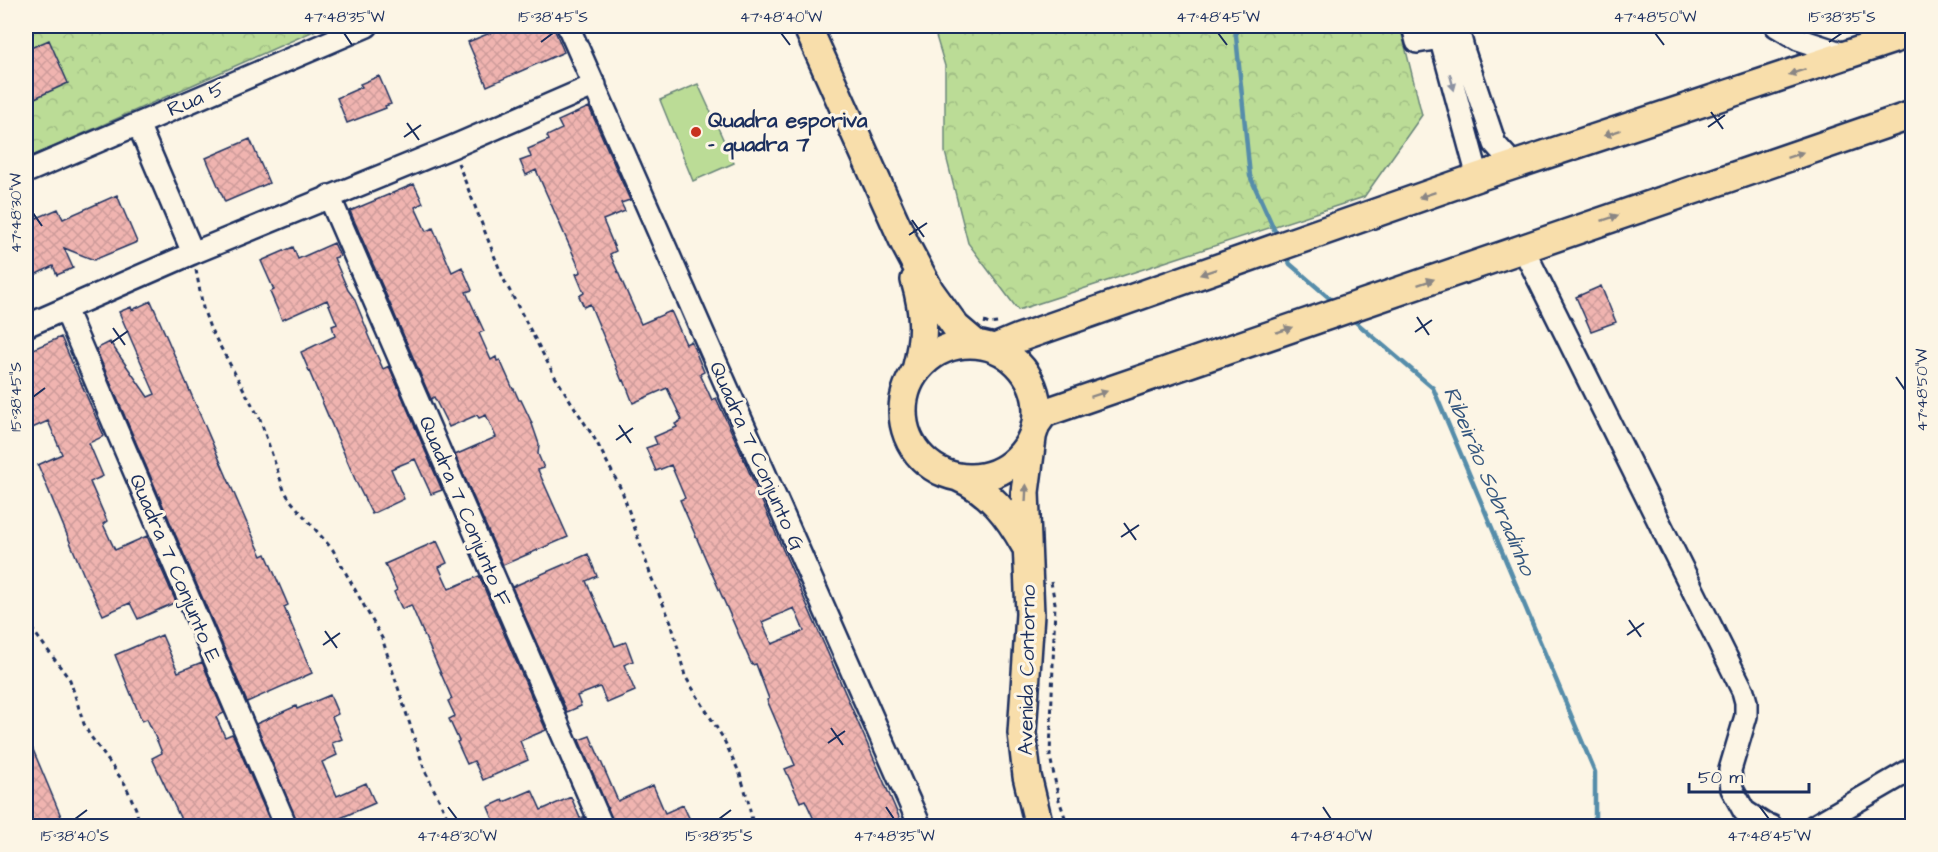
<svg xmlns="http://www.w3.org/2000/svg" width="1938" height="852" viewBox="0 0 1938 852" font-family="'Architects Daughter',sans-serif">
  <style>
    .forest { fill: url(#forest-crowns); stroke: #6b867a; stroke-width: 1.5 }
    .pitch { fill: #bbdc96; stroke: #6b867a; stroke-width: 1.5 }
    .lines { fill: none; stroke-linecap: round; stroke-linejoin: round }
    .stream { stroke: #578daa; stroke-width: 4.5 }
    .building { fill: url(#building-cross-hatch); stroke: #1b2f5e; stroke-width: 1.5; fill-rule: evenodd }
    .minor-casing { stroke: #1b2f5e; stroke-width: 26 }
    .major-casing { stroke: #1b2f5e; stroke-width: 32 }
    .path { stroke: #1b2f5e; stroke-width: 3; stroke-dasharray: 4.5 4.5; stroke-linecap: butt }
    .minor { stroke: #fcf5e5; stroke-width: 21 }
    .major { stroke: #f8deab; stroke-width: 27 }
    .oneway { fill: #8a8684 }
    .oneway2 { fill: #8c92a2 }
    .ticks { fill: none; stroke: #1b2f5e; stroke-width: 2 }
    .poi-dot { fill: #c8321e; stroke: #fcf5e5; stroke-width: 2 }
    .labels { text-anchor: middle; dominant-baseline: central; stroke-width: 6; stroke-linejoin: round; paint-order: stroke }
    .street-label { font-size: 21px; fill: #1b2f5e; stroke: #fcf5e5 }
    .poi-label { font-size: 21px; font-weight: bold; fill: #1b2f5e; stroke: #fcf5e5; text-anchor: start }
    .water-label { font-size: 22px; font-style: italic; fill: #34567e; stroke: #fcf5e5 }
    .neatline { fill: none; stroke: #1b2f5e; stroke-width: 2 }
    .ticks-label { font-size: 15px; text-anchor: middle; fill: #1b2f5e }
  </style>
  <defs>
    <pattern id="forest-crowns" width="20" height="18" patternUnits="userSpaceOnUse" patternTransform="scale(1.5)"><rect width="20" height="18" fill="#bbdc96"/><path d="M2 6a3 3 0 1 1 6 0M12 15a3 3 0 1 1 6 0" fill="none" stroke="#a0bd84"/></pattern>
    <pattern id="building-cross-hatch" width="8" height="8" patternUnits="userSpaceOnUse" patternTransform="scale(1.5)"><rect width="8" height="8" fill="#f0b4b0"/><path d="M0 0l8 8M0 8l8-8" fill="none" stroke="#cd9b9a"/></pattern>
  </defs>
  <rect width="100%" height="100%" fill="#fcf5e5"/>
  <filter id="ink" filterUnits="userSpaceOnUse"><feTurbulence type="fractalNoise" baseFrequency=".0167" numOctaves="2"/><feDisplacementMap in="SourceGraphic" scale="12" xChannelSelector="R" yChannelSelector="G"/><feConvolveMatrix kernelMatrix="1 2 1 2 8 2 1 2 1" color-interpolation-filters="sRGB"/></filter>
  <g filter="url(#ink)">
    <!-- forest -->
    <path class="forest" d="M 35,26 L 325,26 L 26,159 L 26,30 Z
      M 933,26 L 1400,26 L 1422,115 L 1364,197 L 1018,310 L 968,243 L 945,152 L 945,66 Z"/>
    <!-- pitch -->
    <path class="pitch" d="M 698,84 L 734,163 L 693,181 L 660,100 Z"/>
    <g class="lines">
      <!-- stream -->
      <path class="stream" d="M 1235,26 L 1250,176 L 1278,238
        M 1285,254 L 1290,264 L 1334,302
        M 1351,318 L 1433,388 L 1595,772 L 1595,826"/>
    </g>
    <!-- building -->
    <path class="building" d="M 507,26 L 553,26 L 564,52 L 487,86 L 468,42 Z
      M 49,40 L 68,83 L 26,102 L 26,50 Z
      M 379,76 L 391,104 L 385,106 L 386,108 L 347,123 L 337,98 L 362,87 L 360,84 Z
      M 589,107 L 630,200 L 621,203 L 625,211 L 603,220 L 616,251 L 610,254 L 641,324 L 671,311 L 686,344 L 691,341 L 704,372 L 700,374 L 712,400 L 716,398 L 734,437 L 903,826 L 817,826 L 805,800 L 800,802 L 785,769 L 795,765 L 767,700 L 769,699 L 756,664 L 752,665 L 680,500 L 685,498 L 671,465 L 656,471 L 646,448 L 657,444 L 654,437 L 677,427 L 675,424 L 682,420 L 667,388 L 633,403 L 624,380 L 622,381 L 590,304 L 584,307 L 579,296 L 584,293 L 576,274 L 581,272 L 536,170 L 526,175 L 520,161 L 531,157 L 528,149 L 549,140 L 547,136 L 562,129 L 558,121 ZM 794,608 L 804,631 L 772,644 L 762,622 Z
      M 250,139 L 269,183 L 225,202 L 206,158 Z
      M 414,184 L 423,203 L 415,207 L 426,231 L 433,228 L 452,272 L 462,267 L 472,290 L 466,292 L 484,331 L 479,333 L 491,360 L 496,357 L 497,361 L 500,360 L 513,389 L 514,389 L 519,400 L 521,400 L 531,421 L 539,444 L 538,454 L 544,468 L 538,470 L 568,537 L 503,565 L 455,455 L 496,437 L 486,415 L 479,418 L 477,415 L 449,427 L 434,397 L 431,399 L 350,211 Z
      M 26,190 L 37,218 L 58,209 L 63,219 L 117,195 L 137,242 L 94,260 L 64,248 L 73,268 L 57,275 L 53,266 L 26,279 Z
      M 334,243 L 340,256 L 334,258 L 348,290 L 354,298 L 368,332 L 367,333 L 383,369 L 389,366 L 442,490 L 431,494 L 415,459 L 391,469 L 404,499 L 372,514 L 357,484 L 301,352 L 335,336 L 332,326 L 337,324 L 327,300 L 282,320 L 270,292 L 274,290 L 261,261 L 293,247 L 298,259 Z
      M 1601,286 L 1616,322 L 1591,331 L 1576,297 Z
      M 151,301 L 246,521 L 262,556 L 266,554 L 288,605 L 284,607 L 312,673 L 247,702 L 96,349 L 110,342 L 148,397 L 155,394 L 119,312 L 131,307 L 132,310 Z
      M 61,337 L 104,436 L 89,443 L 103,476 L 90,482 L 107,521 L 103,524 L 115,550 L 147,536 L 176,602 L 138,619 L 130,603 L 103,615 L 85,578 L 38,465 L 62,454 L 48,421 L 30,429 L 26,418 L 26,352 Z
      M 437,541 L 447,563 L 439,567 L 449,589 L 479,576 L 546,730 L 520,741 L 528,760 L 483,780 L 474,761 L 467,764 L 457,742 L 459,741 L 449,719 L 455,716 L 448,701 L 452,699 L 411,605 L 402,609 L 394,592 L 397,590 L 385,564 Z
      M 588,554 L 597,576 L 586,581 L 615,646 L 626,642 L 633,661 L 624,665 L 635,691 L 607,703 L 600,687 L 577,696 L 581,706 L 567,712 L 512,587 Z
      M 162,635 L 178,672 L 202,662 L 224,713 L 216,717 L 225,737 L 232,734 L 234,737 L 272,826 L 184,826 L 152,758 L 162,753 L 158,743 L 147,719 L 142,721 L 115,655 Z
      M 330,695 L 338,714 L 332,717 L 342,739 L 332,743 L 337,755 L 322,762 L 337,796 L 366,783 L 375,803 L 322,826 L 299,826 L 256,724 L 296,706 L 297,709 Z
      M 26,733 L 63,821 L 51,826 L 26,826 Z
      M 590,736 L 618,801 L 653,785 L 665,813 L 683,805 L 693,826 L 615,826 L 579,740 Z
      M 532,790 L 541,810 L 571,797 L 580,818 L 584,817 L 588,826 L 496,826 L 488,807 L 503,800 L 504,802 Z"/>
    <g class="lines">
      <defs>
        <path id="minor" d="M 568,26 L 920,826
          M 1413,26 L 1417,42 L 1440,38
          M 1437,26 L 1478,177
          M 1457,26 L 1464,52 L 1495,144 L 1514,165
          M 1776,26 L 1798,39 L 1847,55
          M 138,124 L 193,253
          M 26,172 L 367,26
          M 329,196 L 602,826
          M 1523,248 L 1743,691 L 1746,702 L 1746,716 L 1730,770 L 1732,789 L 1744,811 L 1764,824 L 1771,826
          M 65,309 L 286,826
          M 26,326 L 193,253 L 452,147 L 595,85
          M 1814,826 L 1912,769"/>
        <path id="major" d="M 807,26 L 905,244 L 930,291 L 956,327 L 976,344
          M 915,280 C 925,314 925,337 916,370
          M903 411a67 67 0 1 1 134 0a67 67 0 1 1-134 0Z
          M 995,348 L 1019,338 L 1478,177 L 1912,33
          M 1037,423 L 1044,413 L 1912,115
          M 1032,438 L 1025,492 L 1030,614 L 1022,733 L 1027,776 L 1039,826
          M 958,477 C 990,491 1008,515 1025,545"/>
      </defs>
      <!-- minor casing -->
      <use href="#minor" class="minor-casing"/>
      <!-- major casing -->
      <use href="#major" class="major-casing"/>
      <!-- path -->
      <path class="path" d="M 458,163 L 503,278 L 554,375 L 596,441 L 622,491 L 652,579 L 671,622 L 685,676 L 723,738 L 740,774 L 748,800 L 753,826
        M 196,270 L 203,308 L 210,328 L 260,419 L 284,490 L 290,500 L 333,550 L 382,638 L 425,771 L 452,826
        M 984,322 L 989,324 L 998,323
        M 1023,358 L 1041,392
        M 1051,582 L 1055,603 L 1050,756 L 1059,800 L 1068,826
        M 26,621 L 70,680 L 84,724 L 89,734 L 125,784 L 136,809 L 140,826"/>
      <!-- minor -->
      <use href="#minor" class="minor"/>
      <!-- major -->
      <use href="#major" class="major"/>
    </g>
    <!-- one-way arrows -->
    <defs><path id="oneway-solid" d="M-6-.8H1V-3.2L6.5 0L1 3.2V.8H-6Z" transform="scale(1.5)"/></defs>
    <g class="oneway">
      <use href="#oneway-solid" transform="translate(1797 72) rotate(162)"/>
      <use href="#oneway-solid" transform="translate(1612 133) rotate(162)"/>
      <use href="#oneway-solid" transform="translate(1795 155) rotate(-19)"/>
      <use href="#oneway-solid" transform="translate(1427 195) rotate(161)"/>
      <use href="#oneway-solid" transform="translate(1610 218) rotate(-19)"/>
      <use href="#oneway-solid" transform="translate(1208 272) rotate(161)"/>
      <use href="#oneway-solid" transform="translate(1426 282) rotate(-19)"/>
      <use href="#oneway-solid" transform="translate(1284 330) rotate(-19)"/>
      <use href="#oneway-solid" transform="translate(1099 394) rotate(-19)"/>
      <use href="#oneway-solid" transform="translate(1026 493) rotate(-87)"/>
    </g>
    <use class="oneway2" href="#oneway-solid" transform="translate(1452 82) rotate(75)"/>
  </g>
  <!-- ticks -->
  <path class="ticks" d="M 344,33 L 352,45M 781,33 L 790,45M 1218,33 L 1227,45M 1655,33 L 1664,45M 541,42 L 553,33M 1829,42 L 1842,33M 1711,112 L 1723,129M 407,123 L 419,140M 1708,127 L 1725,115M 404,137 L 421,125M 33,213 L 42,226M 912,220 L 924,237M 909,235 L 927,223M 1417,317 L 1429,335M 113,328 L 125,345M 1415,332 L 1432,320M 111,343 L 128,331M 1896,377 L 1905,390M 33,397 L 45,388M 619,425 L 631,443M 616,440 L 633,428M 1124,523 L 1136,540M 1121,537 L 1139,525M 1629,620 L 1641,637M 325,631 L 337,648M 1627,635 L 1644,623M 323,645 L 340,633M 831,728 L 843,745M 828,743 L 845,731M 448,807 L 457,819M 886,807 L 894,819M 1323,807 L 1331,819M 1760,807 L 1769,819M 75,819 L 87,810M 719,819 L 731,810"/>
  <!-- markers -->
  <circle class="poi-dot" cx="696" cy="132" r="6"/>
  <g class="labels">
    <!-- street labels -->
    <g class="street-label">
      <text transform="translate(196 99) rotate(-23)">Rua 5</text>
      <text transform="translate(757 456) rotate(66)">Quadra 7 Conjunto G</text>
      <text transform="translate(465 511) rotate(67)">Quadra 7 Conjunto F</text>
      <text transform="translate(175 568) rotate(67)">Quadra 7 Conjunto E</text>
      <text transform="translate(1027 670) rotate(-89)">Avenida Contorno</text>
    </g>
    <!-- poi labels -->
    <g class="poi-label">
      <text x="708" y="120">Quadra esporiva<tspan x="708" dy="24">- quadra 7</tspan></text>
    </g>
    <!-- water labels -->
    <g class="water-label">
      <text transform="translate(1489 481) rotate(67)">Ribeirão Sobradinho</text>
    </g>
  </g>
  <!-- margin -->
  <rect width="1938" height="852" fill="none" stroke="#fcf5e5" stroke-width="66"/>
  <!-- scale -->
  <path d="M1689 783v9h120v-9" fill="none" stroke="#1b2f5e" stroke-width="3"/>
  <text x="1698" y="783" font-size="18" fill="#1b2f5e" stroke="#fcf5e5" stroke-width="4.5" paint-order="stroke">50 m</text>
  <rect x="33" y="33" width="1872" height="786" class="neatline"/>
  <g class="ticks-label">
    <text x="344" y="22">47°48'35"W</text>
    <text x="553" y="22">15°38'45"S</text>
    <text x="781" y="22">47°48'40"W</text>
    <text x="1218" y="22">47°48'45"W</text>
    <text x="1655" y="22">47°48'50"W</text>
    <text x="1842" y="22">15°38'35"S</text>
    <text transform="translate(16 213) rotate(-90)" y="5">47°48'30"W</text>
    <text transform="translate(1922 390) rotate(-90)" y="5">47°48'50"W</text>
    <text transform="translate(16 397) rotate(-90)" y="5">15°38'45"S</text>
    <text x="75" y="841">15°38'40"S</text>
    <text x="457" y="841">47°48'30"W</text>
    <text x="719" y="841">15°38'35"S</text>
    <text x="894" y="841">47°48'35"W</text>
    <text x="1331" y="841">47°48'40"W</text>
    <text x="1769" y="841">47°48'45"W</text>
  </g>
</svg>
